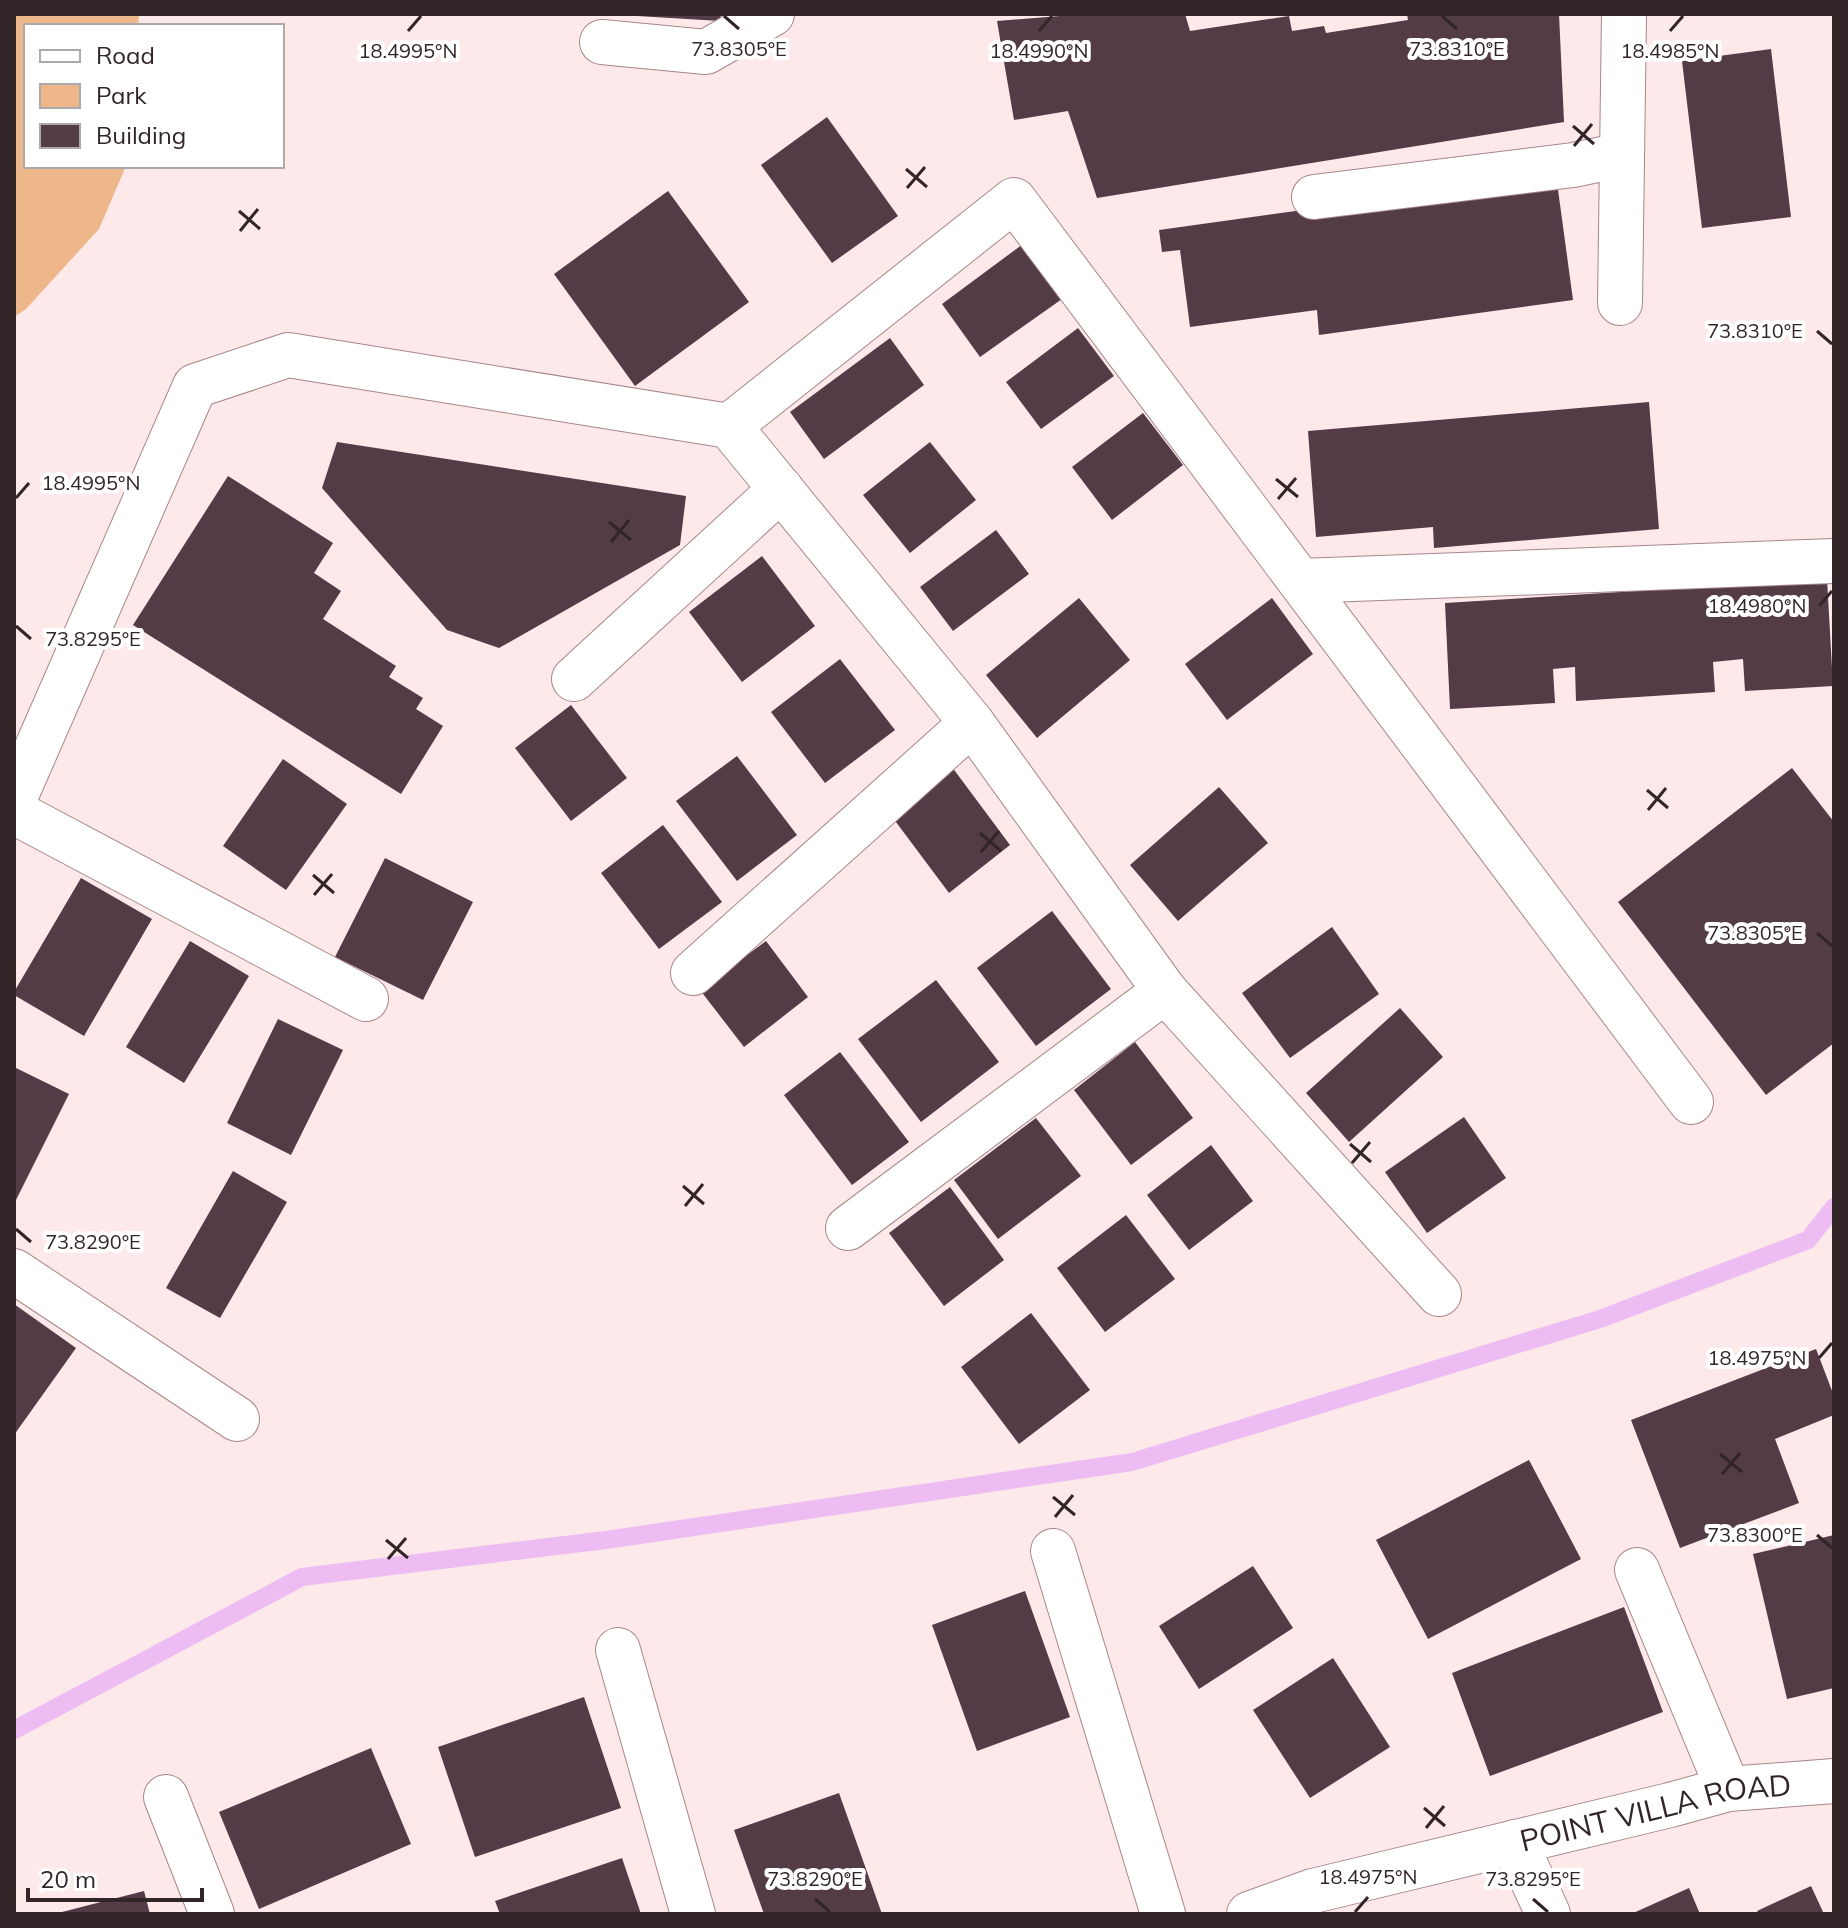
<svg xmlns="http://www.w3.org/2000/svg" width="1848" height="1928" viewBox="0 0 1848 1928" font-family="Mulish,sans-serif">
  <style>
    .green { fill: #eeb789 }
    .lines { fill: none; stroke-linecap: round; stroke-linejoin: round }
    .stream { stroke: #edbcf2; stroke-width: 18 }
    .building { fill: #543c47 }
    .minor-casing { stroke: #a68789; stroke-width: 46 }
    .minor { stroke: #fff; stroke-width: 44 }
    .ticks { fill: none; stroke: #322527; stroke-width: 3 }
    .labels { text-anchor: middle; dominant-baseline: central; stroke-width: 8; stroke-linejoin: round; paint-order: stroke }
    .street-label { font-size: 30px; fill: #322527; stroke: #fff }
    .ticks-label { font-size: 20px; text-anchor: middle; fill: #322527; stroke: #fff; stroke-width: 8; stroke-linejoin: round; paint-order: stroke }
  </style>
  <rect width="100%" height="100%" fill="#fde8ea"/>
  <!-- green -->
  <path class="green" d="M 14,14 L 139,14 L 138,26 L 26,26 L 26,166 L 126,166 L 99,229 L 26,309 L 14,317 Z"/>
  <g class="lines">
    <!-- stream -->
    <path class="stream" d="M 14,1730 L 302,1577 L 606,1540 L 1132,1462 L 1600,1319 L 1808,1240 L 1834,1207"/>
  </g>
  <!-- building -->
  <path class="building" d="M 637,14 L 721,14 L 720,21 L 637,16 Z
    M 1085,14 L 1185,14 L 1190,31 L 1289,16 L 1292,31 L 1324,26 L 1326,33 L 1408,20 L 1407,14 L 1559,14 L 1564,122 L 1097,198 L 1068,111 L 1014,120 L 997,21 Z
    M 1771,49 L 1791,217 L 1702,228 L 1682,61 Z
    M 827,117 L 898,216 L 832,263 L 761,165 Z
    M 1556,175 L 1573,300 L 1319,335 L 1317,310 L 1190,327 L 1180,250 L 1162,252 L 1159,230 Z
    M 668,191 L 749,302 L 635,386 L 554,274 Z
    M 1023,244 L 1062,299 L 980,357 L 942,304 Z
    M 1078,328 L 1114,376 L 1041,429 L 1006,382 Z
    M 890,338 L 924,385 L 824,459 L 790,412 Z
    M 1649,402 L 1659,529 L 1434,548 L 1433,527 L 1316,537 L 1308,431 Z
    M 1143,413 L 1183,465 L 1112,520 L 1072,467 Z
    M 337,442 L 686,496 L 680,545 L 499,648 L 447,630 L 322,488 Z
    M 930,442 L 976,500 L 910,553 L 863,495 Z
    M 228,476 L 333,543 L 314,573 L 341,591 L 323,619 L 396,666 L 389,677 L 423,698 L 416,709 L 443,726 L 401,794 L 133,625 Z
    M 996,530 L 1029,574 L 953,631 L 920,587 Z
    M 762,556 L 815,626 L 742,682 L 689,612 Z
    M 1827,579 L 1833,686 L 1745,691 L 1743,659 L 1713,662 L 1715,692 L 1576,701 L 1575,667 L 1553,669 L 1555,703 L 1450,709 L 1445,603 Z
    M 1079,598 L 1130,660 L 1037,738 L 986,675 Z
    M 1272,598 L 1313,654 L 1227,720 L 1185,664 Z
    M 840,659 L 895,730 L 825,783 L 771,712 Z
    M 571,705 L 627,778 L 571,821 L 515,748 Z
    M 737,756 L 797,835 L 737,881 L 676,801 Z
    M 283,759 L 347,804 L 286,890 L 223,846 Z
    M 949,763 L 1010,845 L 949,893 L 887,810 Z
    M 1792,768 L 1834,822 L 1834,1043 L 1766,1095 L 1618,902 Z
    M 1219,787 L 1268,843 L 1178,921 L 1130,865 Z
    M 663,825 L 722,902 L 659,949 L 601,873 Z
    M 385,858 L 473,902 L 423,1000 L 335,957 Z
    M 81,878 L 152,919 L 84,1036 L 14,995 L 14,992 Z
    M 1052,911 L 1111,989 L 1036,1046 L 977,968 Z
    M 1332,927 L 1379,994 L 1290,1058 L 1242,993 Z
    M 190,941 L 249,976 L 184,1083 L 126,1047 Z
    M 766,941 L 808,997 L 744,1047 L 700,990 Z
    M 936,980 L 999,1062 L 921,1122 L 858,1039 Z
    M 1400,1008 L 1443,1057 L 1349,1142 L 1306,1093 Z
    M 278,1019 L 343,1050 L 291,1155 L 227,1123 Z
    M 1135,1042 L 1193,1118 L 1131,1165 L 1074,1090 Z
    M 840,1052 L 909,1142 L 852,1185 L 784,1095 Z
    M 14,1067 L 69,1094 L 14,1204 Z
    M 1464,1117 L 1506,1178 L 1427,1233 L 1385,1172 Z
    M 1036,1118 L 1081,1176 L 998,1239 L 954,1180 Z
    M 1211,1145 L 1253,1201 L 1189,1250 L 1147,1195 Z
    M 233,1171 L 287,1202 L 220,1318 L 166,1288 Z
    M 950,1187 L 1004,1260 L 944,1306 L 889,1233 Z
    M 1126,1215 L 1175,1279 L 1105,1332 L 1057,1268 Z
    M 14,1304 L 76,1348 L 14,1435 Z
    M 1031,1313 L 1090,1390 L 1019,1444 L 961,1367 Z
    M 1816,1349 L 1834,1396 L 1834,1415 L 1775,1439 L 1799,1503 L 1680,1548 L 1631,1420 Z
    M 1529,1460 L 1581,1559 L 1428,1639 L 1376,1540 Z
    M 1834,1535 L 1834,1688 L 1787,1699 L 1753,1554 Z
    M 1253,1566 L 1293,1628 L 1199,1689 L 1159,1626 Z
    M 1025,1591 L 1070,1717 L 977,1751 L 932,1625 Z
    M 1624,1607 L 1663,1712 L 1490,1776 L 1452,1673 Z
    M 1333,1658 L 1390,1747 L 1310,1798 L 1253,1710 Z
    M 584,1697 L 621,1808 L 475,1857 L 438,1747 Z
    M 371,1748 L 411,1844 L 259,1909 L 219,1812 Z
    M 839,1793 L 882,1914 L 764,1914 L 734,1830 Z
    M 622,1858 L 641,1914 L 500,1914 L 495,1901 Z
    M 1811,1886 L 1824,1914 L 1759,1914 L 1757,1911 Z
    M 1689,1888 L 1700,1914 L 1631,1914 Z
    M 144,1891 L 150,1914 L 58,1914 L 58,1913 Z"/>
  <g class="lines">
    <defs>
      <g id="minor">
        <path d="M 602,42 L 706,52 L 772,14"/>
        <path d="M 1314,197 L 1573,165 L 1622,155"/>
        <path d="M 1620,303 L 1624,14"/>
        <path d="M 729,426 L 1014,200 L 1691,1102"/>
        <path d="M 1300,581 L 1834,561"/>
        <path d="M 574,679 L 781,489"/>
        <path d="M 14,800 L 195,386 L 288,355 L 729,426 L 972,723 L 1165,991 L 1439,1294"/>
        <path d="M 14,812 L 366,999"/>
        <path d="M 693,973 L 972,723"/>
        <path d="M 848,1228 L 1165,991"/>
        <path d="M 14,1271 L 237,1419"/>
        <path d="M 1053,1551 L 1163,1914"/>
        <path d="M 1637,1570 L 1728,1789"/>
        <path d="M 618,1650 L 693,1914"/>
        <path d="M 166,1797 L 212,1914"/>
        <path d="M 1515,1842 L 1548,1914"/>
        <path id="s1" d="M 1249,1914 L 1313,1891 L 1670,1805 L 1728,1789 L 1834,1781"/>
      </g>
    </defs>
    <!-- minor casing -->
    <use href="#minor" class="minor-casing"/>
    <!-- minor -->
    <use href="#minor" class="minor"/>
  </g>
  <!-- ticks -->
  <path class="ticks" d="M 724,16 L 739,29M 1442,16 L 1457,29M 408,31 L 421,16M 1039,31 L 1052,16M 1670,31 L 1683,16M 1573,126 L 1594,144M 1574,146 L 1592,124M 906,169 L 927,187M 907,188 L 925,167M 239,211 L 260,229M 240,231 L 258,209M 1817,331 L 1832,344M 1276,479 L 1298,497M 16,498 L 29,483M 1278,499 L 1296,478M 609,522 L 631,540M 611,542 L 629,520M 1819,606 L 1832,591M 16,626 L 31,639M 1647,790 L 1668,808M 1648,810 L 1666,788M 980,833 L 1001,851M 981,852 L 999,831M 313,875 L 334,893M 314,895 L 332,874M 1817,933 L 1832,946M 1350,1144 L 1371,1162M 1352,1163 L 1370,1142M 683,1186 L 704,1204M 685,1206 L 703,1184M 16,1229 L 31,1242M 1819,1358 L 1832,1343M 1720,1454 L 1742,1472M 1722,1474 L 1740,1453M 1053,1497 L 1075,1515M 1055,1517 L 1073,1495M 1817,1535 L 1832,1548M 386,1540 L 408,1558M 388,1559 L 406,1538M 1424,1808 L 1445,1826M 1426,1828 L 1444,1806M 815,1899 L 830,1912M 1533,1899 L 1548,1912M 1355,1912 L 1368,1897"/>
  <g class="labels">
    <!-- street labels -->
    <g class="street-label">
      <text stroke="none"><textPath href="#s1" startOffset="420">POINT VILLA ROAD</textPath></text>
    </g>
  </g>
  <g class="ticks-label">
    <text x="739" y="56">73.8305°E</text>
    <text x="1457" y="56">73.8310°E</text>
    <text x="408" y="58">18.4995°N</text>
    <text x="1039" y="58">18.4990°N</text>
    <text x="1670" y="58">18.4985°N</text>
    <text x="1755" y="338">73.8310°E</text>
    <text x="91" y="490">18.4995°N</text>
    <text x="1757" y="613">18.4980°N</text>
    <text x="93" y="646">73.8295°E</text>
    <text x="1755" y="940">73.8305°E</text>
    <text x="93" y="1249">73.8290°E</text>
    <text x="1757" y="1365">18.4975°N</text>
    <text x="1755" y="1542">73.8300°E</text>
    <text x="1368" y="1884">18.4975°N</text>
    <text x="815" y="1886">73.8290°E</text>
    <text x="1533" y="1886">73.8295°E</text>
  </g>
  <!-- border -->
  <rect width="1848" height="1928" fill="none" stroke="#322527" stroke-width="32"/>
  <!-- legend -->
  <rect x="24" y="24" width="260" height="144" fill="#ffffff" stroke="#ada8a9" stroke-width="2"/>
  <rect x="40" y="50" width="40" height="12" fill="#ffffff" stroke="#ada8a9" stroke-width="2"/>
  <text x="96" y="64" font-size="24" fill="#322527">Road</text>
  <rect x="40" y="84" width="40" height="24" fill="#eeb789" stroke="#ada8a9" stroke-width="2"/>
  <text x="96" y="104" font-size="24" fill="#322527">Park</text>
  <rect x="40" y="124" width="40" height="24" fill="#543c47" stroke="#ada8a9" stroke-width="2"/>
  <text x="96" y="144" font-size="24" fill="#322527">Building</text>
  <!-- scale -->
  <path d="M28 1888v12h174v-12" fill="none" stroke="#322527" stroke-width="4"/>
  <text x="40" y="1888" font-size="24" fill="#322527" stroke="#ffffff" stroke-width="6" paint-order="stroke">20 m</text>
</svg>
